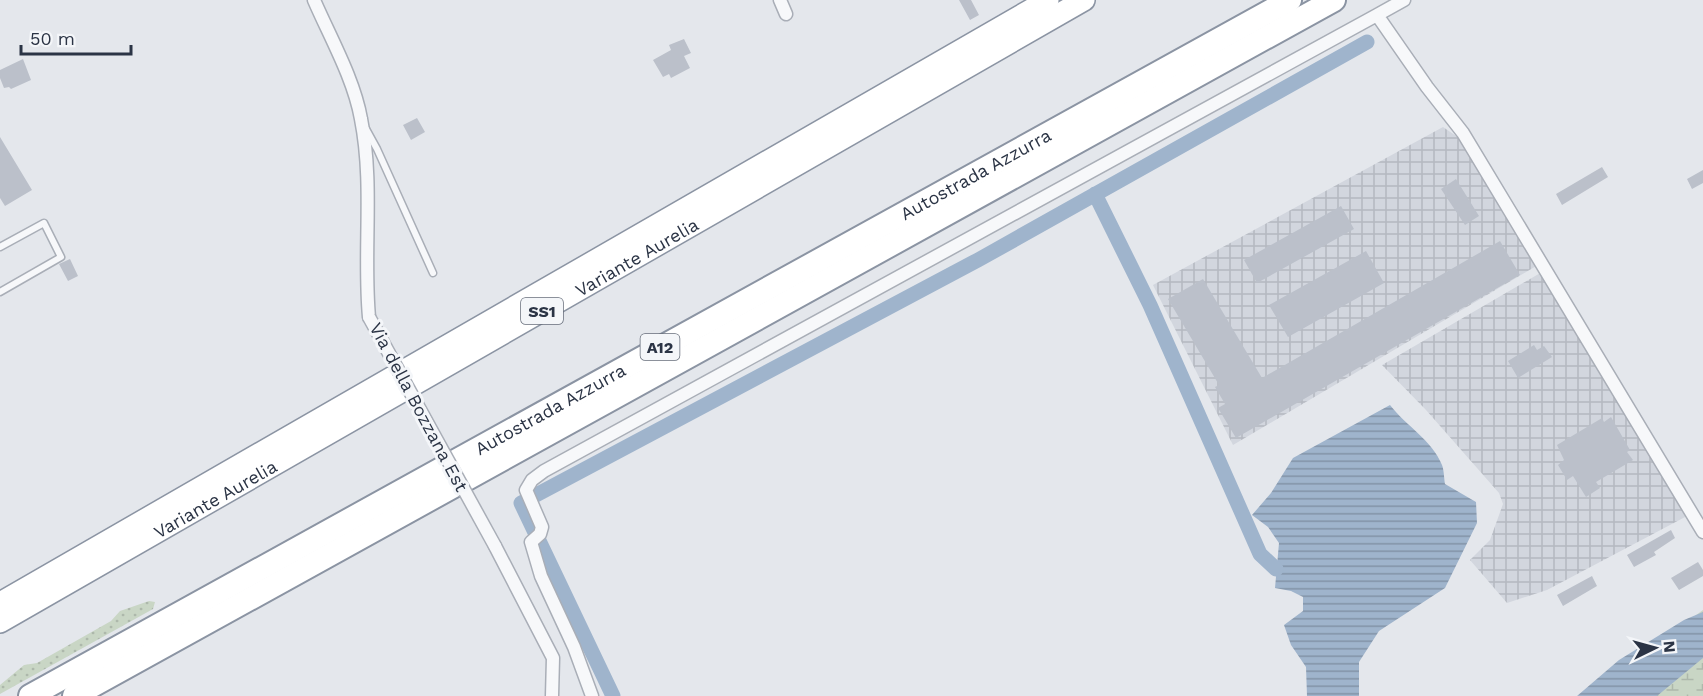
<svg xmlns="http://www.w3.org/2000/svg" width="1703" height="696" viewBox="0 0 1703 696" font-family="'Work Sans',sans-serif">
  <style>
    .industrial { fill: url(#industrial-grid) }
    .grass { fill: url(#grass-dots) }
    .wetland { fill: url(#wetland-marsh) }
    .water { fill: url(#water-rules) }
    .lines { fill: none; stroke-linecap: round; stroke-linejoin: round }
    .canal { stroke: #9fb4cc; stroke-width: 15 }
    .building { fill: #bbc0ca }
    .service-casing { stroke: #a9aeb7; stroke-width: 9 }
    .minor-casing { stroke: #a9aeb7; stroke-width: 15 }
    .trunk-casing { stroke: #8b94a3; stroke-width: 24 }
    .motorway-casing { stroke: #8b94a3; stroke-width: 26 }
    .service { stroke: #f7f8fa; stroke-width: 6 }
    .minor { stroke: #f7f8fa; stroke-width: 12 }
    .trunk { stroke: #fff; stroke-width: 21 }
    .motorway { stroke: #fff; stroke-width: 22 }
    .minor-bridge-casing { stroke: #a9aeb7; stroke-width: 15; stroke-linecap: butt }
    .minor-bridge { stroke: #f7f8fa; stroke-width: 12 }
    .labels { text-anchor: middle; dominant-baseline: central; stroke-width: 6; stroke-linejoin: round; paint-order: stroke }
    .shield { fill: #f4f6f9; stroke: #676e7b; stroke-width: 1.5 }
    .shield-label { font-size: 16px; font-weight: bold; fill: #2b3445 }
    .street-label { font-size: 18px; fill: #2b3445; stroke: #f4f6f9 }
  </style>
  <defs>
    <pattern id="industrial-grid" width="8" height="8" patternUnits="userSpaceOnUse" patternTransform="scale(1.5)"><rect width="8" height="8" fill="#d2d6de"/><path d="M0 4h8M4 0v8" fill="none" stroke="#b4b8c0"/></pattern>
    <pattern id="grass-dots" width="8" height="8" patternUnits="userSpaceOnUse" patternTransform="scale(1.5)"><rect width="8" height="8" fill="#c9d6c5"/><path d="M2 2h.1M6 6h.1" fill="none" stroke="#adb8ab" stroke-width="1.8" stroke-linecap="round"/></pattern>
    <pattern id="wetland-marsh" width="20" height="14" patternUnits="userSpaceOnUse" patternTransform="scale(1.5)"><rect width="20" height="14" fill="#c9d6c5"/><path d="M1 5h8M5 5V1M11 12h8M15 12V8" fill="none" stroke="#adb8ab"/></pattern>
    <pattern id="water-rules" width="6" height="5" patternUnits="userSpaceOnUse" patternTransform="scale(1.5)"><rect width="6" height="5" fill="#9fb4cc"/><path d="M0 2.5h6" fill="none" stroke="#8293a7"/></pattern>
  </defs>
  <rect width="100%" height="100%" fill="#e4e7ec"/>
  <!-- industrial -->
  <path class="industrial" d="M 1443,127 L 1459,138 L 1538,265 L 1233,445 L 1153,285 Z
    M 1542,272 L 1687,516 L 1547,590 L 1507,603 L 1470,560 L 1490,540 L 1503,504 L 1499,493 L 1426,410 L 1382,365 Z"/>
  <!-- grass -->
  <path class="grass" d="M 149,601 L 155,602 L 153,609 L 0,694 L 0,685 L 24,665 L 37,663 L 111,621 L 120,611 Z"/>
  <!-- wetland -->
  <path class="wetland" d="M 1703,610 L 1703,696 L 1586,696 Z"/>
  <!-- water -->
  <path class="water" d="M 1390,405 C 1406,426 1432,440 1442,465 C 1444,470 1444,478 1445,484 L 1476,502 L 1477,523 L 1445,588 L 1379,631 L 1359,662 L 1359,696 L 1307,696 L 1306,667 L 1291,645 L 1284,625 L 1303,611 L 1303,597 L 1291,591 L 1275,588 L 1279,543 L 1268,527 L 1252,515 L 1271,493 L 1293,458 Z
    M 1703,612 L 1703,658 L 1657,696 L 1577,696 L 1619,660 L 1684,620 Z"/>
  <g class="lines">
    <!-- canal -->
    <path class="canal" d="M 1095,194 L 1150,305 L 1260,554 L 1276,569
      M 613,696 L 521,503 L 978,260 L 1367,42"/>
  </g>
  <!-- building -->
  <path class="building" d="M 959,0 L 971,0 L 979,15 L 970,20 Z
    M 684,39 L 691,53 L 684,56 L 690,68 L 671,78 L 669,74 L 663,77 L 653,60 L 671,50 L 669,45 Z
    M 23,59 L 31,80 L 11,89 L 9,87 L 4,88 L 0,78 L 0,70 Z
    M 417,118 L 425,132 L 411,140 L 403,125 Z
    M 0,137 L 32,190 L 5,206 L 0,198 Z
    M 1602,167 L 1608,177 L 1562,205 L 1556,194 Z
    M 1703,170 L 1703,183 L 1692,189 L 1687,179 Z
    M 1456,179 L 1479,216 L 1465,225 L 1441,189 Z
    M 1341,206 L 1354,229 L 1257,283 L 1244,260 Z
    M 1500,241 L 1520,275 L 1236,438 L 1218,408 L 1225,404 L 1215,387 L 1219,385 L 1168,299 L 1203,279 L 1262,378 Z
    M 1366,251 L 1384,283 L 1288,337 L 1269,305 Z
    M 70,259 L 78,276 L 68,281 L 59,264 Z
    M 1534,345 L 1537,350 L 1544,346 L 1552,357 L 1518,378 L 1508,361 Z
    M 1611,417 L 1630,450 L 1627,452 L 1633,460 L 1596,482 L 1600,488 L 1586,497 L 1573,476 L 1567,480 L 1558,465 L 1564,460 L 1557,445 L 1602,418 L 1604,422 Z
    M 1671,530 L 1675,538 L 1654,552 L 1656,555 L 1634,567 L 1627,555 Z
    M 1698,562 L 1703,570 L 1703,576 L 1679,590 L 1671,578 Z
    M 1592,576 L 1597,586 L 1563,606 L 1557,595 Z"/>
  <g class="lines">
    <defs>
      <path id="service" d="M 366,129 L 377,149 L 433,273
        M 0,247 L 44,223 L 61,257 L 0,292"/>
      <path id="minor" d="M 314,0 C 330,37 354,79 361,119 C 374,184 363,252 369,317
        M 780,0 L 786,14
        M 1404,0 L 1377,15 L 1427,87 L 1463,133 L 1703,532
        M 495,546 L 553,658 L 552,696
        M 592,696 L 574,647 L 541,576 L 531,542 L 540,534 L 542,527 L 526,490 L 532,480 L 544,471 L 1377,15"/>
      <g id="trunk">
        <path d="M 0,603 L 1048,0"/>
        <path id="s1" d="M 0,622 L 1084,0"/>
      </g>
      <g id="motorway">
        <path id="s2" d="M 30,696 L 1290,0"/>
        <path d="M 74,696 L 1334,0"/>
      </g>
    </defs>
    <!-- service casing -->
    <use href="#service" class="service-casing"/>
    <!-- minor casing -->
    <use href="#minor" class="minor-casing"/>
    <!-- trunk casing -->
    <use href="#trunk" class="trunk-casing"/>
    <!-- motorway casing -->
    <use href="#motorway" class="motorway-casing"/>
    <!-- service -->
    <use href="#service" class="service"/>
    <!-- minor -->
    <use href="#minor" class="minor"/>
    <!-- trunk -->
    <use href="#trunk" class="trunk"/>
    <!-- motorway -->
    <use href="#motorway" class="motorway"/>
    <defs>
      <path id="minor-bridge" d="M 369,317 L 495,546"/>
    </defs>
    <!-- minor-bridge casing -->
    <use href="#minor-bridge" class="minor-bridge-casing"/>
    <!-- minor-bridge -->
    <use href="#minor-bridge" class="minor-bridge"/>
  </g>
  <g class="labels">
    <!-- shield labels -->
    <g class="shield">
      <rect x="521" y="298" width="42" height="26" rx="4.5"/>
      <rect x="640.5" y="334" width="39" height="26" rx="4.5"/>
    </g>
    <g class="shield-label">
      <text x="542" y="311">SS1</text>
      <text x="660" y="347">A12</text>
    </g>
    <!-- street labels -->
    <g class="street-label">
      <text stroke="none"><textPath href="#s2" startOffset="1080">Autostrada Azzurra</textPath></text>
      <text stroke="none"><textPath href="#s1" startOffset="734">Variante Aurelia</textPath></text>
      <text transform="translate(419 407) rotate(62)">Via della Bozzana Est</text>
      <text stroke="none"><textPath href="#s2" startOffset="594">Autostrada Azzurra</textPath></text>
      <text stroke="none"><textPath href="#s1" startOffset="248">Variante Aurelia</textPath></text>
    </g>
  </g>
  <!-- north arrow -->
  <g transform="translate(1655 648) rotate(85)" stroke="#f4f6f9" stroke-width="4.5" paint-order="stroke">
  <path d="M0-4.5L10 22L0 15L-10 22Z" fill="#2b3445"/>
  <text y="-9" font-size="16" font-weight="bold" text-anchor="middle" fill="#2b3445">N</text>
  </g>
  <!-- scale -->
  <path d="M21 45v9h110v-9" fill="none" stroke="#2b3445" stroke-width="3"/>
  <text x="30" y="45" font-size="18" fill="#2b3445" stroke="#f4f6f9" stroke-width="4.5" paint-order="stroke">50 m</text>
</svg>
